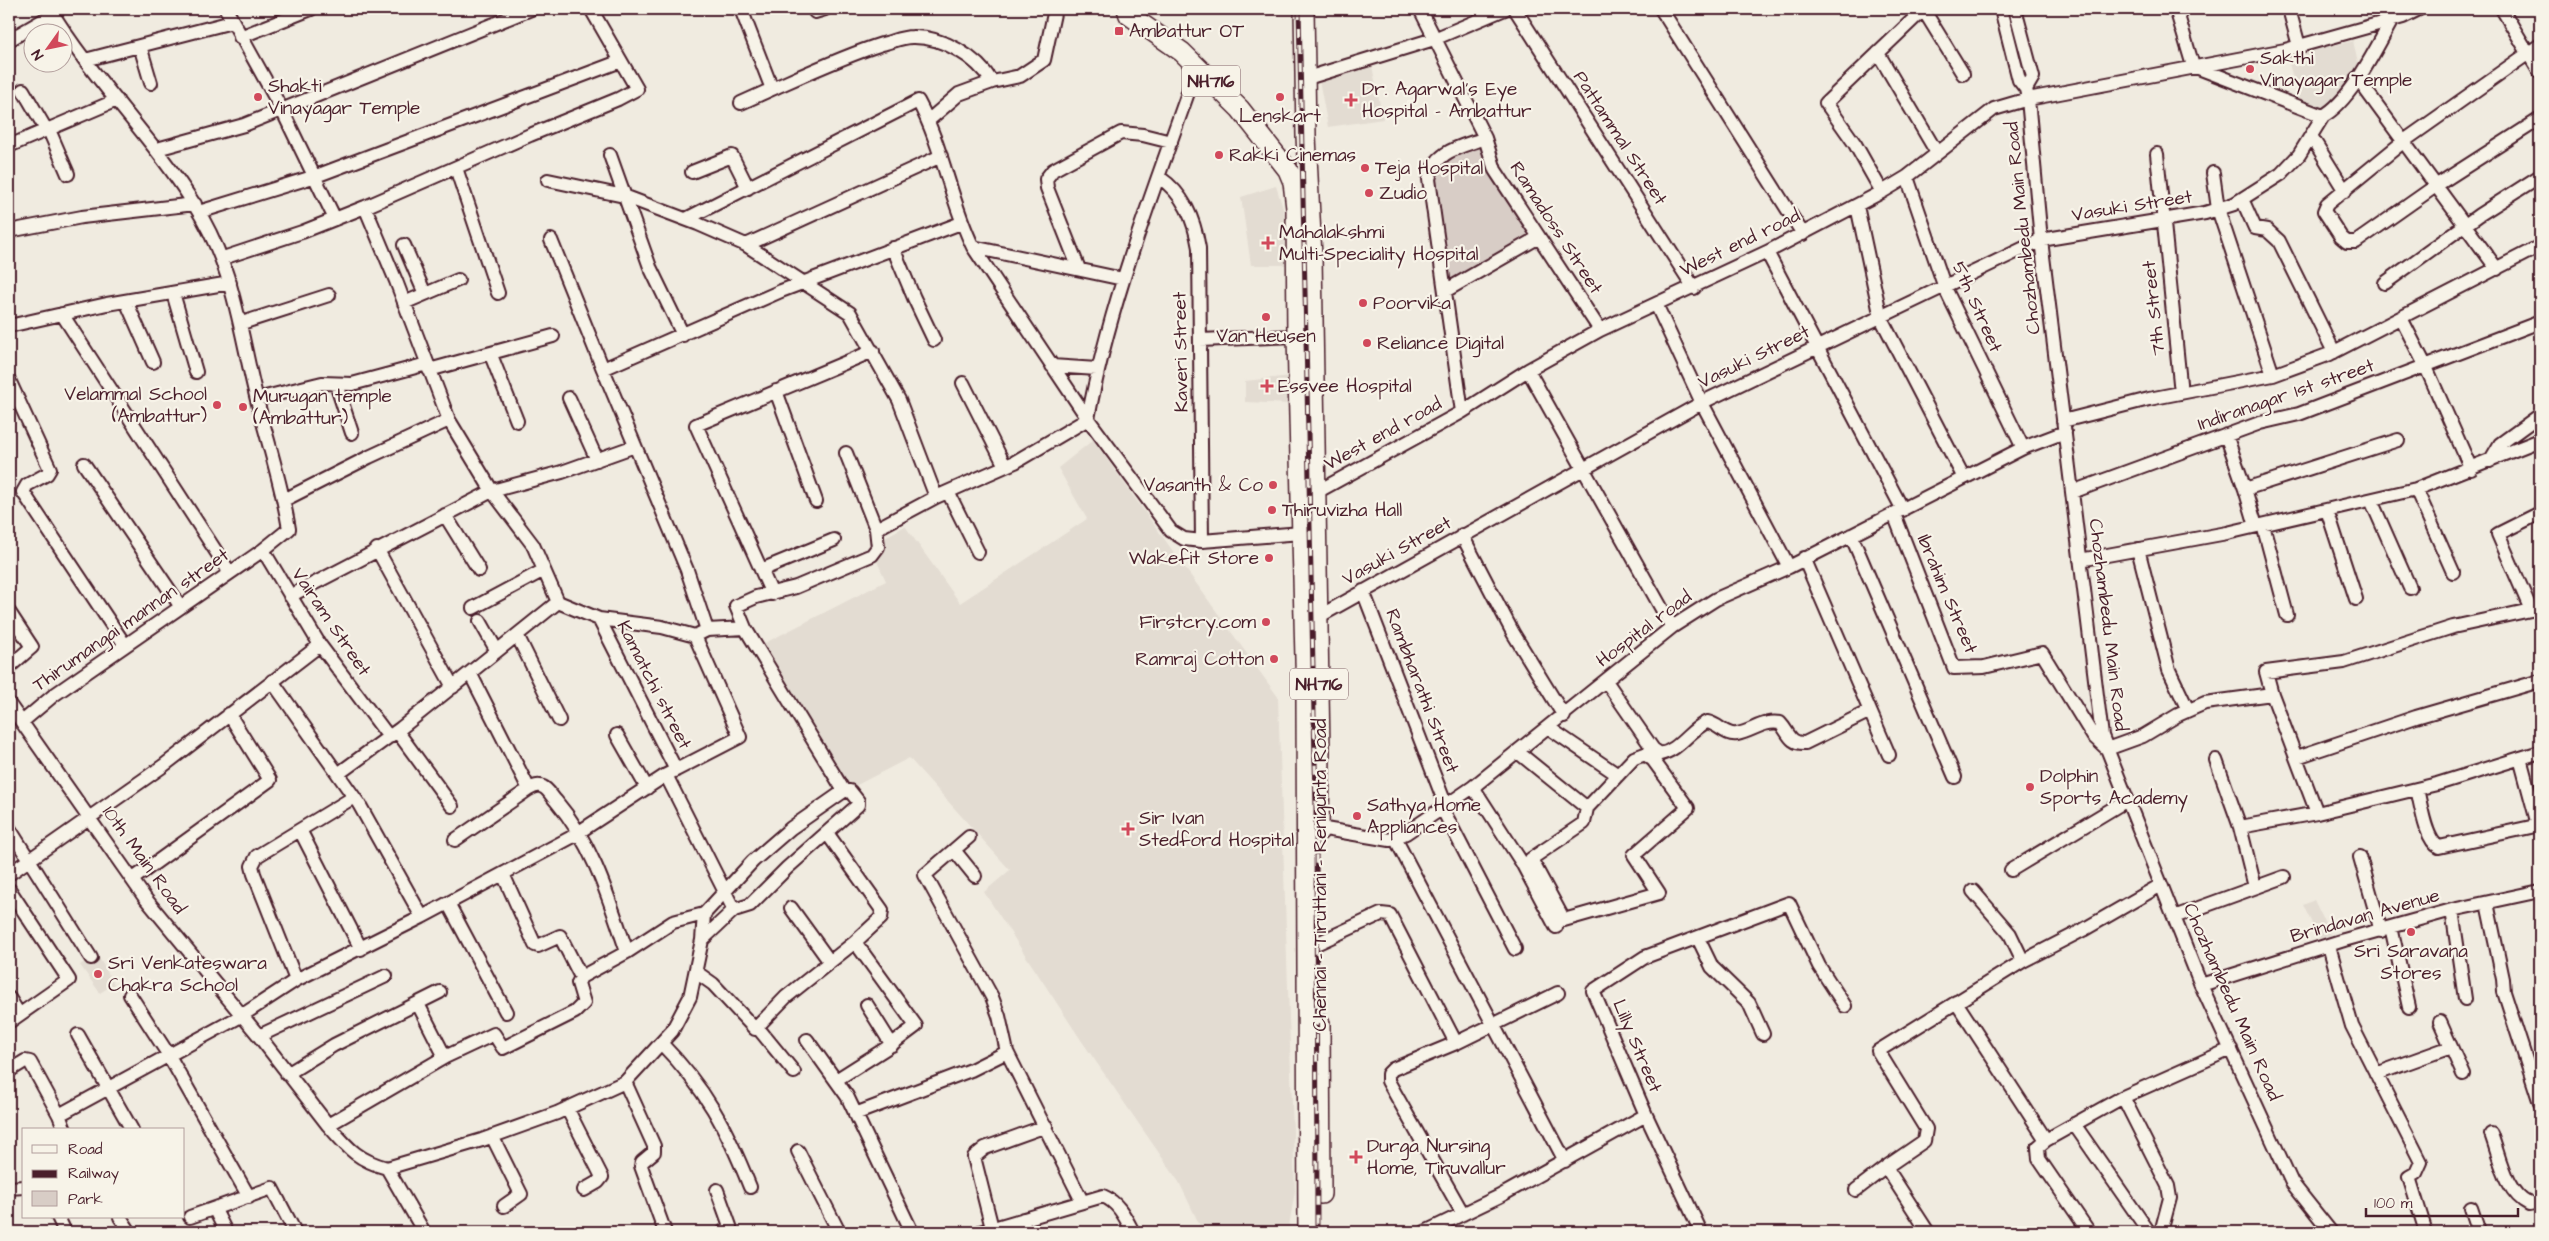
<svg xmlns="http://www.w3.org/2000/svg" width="2549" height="1241" viewBox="0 0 2549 1241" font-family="'Architects Daughter',sans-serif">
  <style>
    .built { fill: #e3dcd2 }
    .park { fill: #d8cdc6; stroke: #917678 }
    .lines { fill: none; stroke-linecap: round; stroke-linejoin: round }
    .minor-casing { stroke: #4a1f2b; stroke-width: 16 }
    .highway-casing { stroke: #4a1f2b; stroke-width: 22 }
    .minor { stroke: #f7f3e8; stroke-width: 12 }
    .highway { stroke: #f7f3e8; stroke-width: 19 }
    .rail-casing { stroke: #4a1f2b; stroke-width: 5 }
    .rail { stroke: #f7f3e8; stroke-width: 3; stroke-dasharray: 9; stroke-linecap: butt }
    .poi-dot { fill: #d1495b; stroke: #f7f3e8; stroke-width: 2 }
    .labels { text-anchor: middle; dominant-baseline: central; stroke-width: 4.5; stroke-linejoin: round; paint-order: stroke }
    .shield { fill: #f7f3e8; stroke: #7e5f64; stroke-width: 1 }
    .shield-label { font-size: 18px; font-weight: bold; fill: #4a1f2b }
    .poi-label { font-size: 19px; fill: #4a1f2b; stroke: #f7f3e8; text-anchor: start }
    .street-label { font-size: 19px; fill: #4a1f2b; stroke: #f7f3e8 }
  </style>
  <rect width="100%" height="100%" fill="#f0ebe0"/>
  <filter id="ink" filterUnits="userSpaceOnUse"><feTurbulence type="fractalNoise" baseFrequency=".02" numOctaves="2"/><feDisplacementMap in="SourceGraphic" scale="10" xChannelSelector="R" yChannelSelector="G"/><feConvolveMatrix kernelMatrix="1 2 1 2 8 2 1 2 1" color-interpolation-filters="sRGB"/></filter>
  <g filter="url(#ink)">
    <!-- built -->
    <path class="built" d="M 2353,41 L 2359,66 L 2328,108 L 2312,105 L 2298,97 L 2287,56 Z
      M 1372,66 L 1383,119 L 1328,127 L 1319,80 Z
      M 1276,186 L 1287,221 L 1288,265 L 1251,265 L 1241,197 Z
      M 1290,376 L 1289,404 L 1245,402 L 1245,381 Z
      M 1093,440 L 1278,697 L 1295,1191 L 1288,1232 L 1203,1232 L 1179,1182 L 1081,1040 L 984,892 L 1010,870 L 909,758 L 851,788 L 761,645 L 886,581 L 870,546 L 905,526 L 960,603 L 1087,519 L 1058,468 Z
      M 2314,900 L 2331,935 L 2320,940 L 2303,905 Z
      M 97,954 L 114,984 L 100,993 L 80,965 Z"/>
    <!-- park -->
    <path class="park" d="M 1483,142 L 1535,236 L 1448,286 L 1432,183 L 1445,156 Z"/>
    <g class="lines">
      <defs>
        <path id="minor" d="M 226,9 L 282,110 L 335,219
          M 741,9 L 772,89 C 808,73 844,56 882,44 C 891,42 902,37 912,37 C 942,36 977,57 992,82
          M 1420,9 L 1485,138 L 1495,170 L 1600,330
          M 1515,9 L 1694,288
          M 1661,9 L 1803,234
          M 1923,9 L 1963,74
          M 2001,9 L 2019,80 L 2026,89 L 2028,99 L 2041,240 L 2102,736 L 2201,985 L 2292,1183 L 2331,1232
          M 2015,9 L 2033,77 L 2026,89
          M 2176,9 L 2193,66
          M 2289,9 L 2299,46
          M 2502,9 L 2540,73
          M 815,12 L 825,9
          M 240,37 L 311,9
          M 9,40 L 54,14
          M 2540,45 L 2404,141 L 2327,204 L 2324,211 L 2341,237 L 2347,242 L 2356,242 L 2437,185 L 2540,119
          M 140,46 L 151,83
          M 1878,53 L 1937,153
          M 85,60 L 232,22
          M 2193,66 L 2323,116 C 2351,101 2376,48 2392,20
          M 2357,78 L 2497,269
          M 1304,79 L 1434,39 L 1505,9
          M 23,90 L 47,131
          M 741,103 L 772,89
          M 929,120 L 959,94 L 992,82 L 1020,76 L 1044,60 L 1055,9
          M 49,130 L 68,174
          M 2311,136 L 2345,191
          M 9,146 L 117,100
          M 157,149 L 244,125 L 531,9
          M 2157,154 L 2181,393
          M 610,155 L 650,267 L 683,335
          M 456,168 L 498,293
          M 692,172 L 732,156 L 748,188
          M 2213,173 L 2218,209 L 2273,375
          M 1159,177 C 1184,194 1194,219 1199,248 L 1202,541
          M 1907,177 L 1945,288 L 2023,448
          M 548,180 L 624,196 L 698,224 L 746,245 L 850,313 L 899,400 L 936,497
          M 1882,192 L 1855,144 L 1826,103 L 1924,9
          M 2242,199 L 2255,228 L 2267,230 L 2279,241 L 2334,352
          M 1857,206 L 1881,318 L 1964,478
          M 365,207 L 396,281 L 449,420 L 492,491 L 533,545 L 558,602 L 599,619 L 662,627 L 695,636 L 707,630 L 745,628 L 736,606 L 756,597 L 796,587 L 872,555 L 878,547 L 876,529 L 936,497 L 1015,462 L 1088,419 C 1110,298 1157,183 1197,67
          M 199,212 L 316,176 L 621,61
          M 686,219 L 918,101 C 943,147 950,200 973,247 L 1088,419 L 1171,531 L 1184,539 L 1202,541 L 1301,533
          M 9,231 L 82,217 L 195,204
          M 551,240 L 603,369
          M 404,245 L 425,294
          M 746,245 L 941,156
          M 973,247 L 1123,279
          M 893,248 L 914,298 L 934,340
          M 1767,252 L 1903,510
          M 223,258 L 302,232 L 365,207 L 530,135 L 618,99 L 637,89 L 591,9
          M 1079,269 L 1047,188 L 1046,179 L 1053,170 L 1121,133 L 1143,135 L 1171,142
          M 2385,283 L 2479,215 L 2540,176
          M 1445,291 L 1539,237
          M 173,293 L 196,372
          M 126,301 L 153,362
          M 404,303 L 458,280
          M 1656,304 L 1702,403 L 1789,567
          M 62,314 L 230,573
          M 2401,318 L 2426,367 L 2471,469
          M 242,323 L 329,295
          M 9,326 L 107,304 L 230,283
          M 1200,340 L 1297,336
          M 491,355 L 517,421
          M 1052,366 L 1097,369
          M 429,370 L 553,336
          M 1528,370 L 1672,627
          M 9,380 L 50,469 L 47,474 L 27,485 L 23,492 L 125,645
          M 963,383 L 1005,466
          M 336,384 L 352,433
          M 776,391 L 816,501
          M 569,398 L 597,460
          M 257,399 L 322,383 L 352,384 L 427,364
          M 1462,412 L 1429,179 C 1435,150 1461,147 1485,138
          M 2063,421 L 2149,399 L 2273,375 L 2330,354 L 2540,246
          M 2226,435 L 2245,489 L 2398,440
          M 846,453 L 876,529
          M 2490,461 L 2500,444 L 2540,415
          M 84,464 L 181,607
          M 2245,489 L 2256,526
          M 2416,489 L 2453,572
          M 948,492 L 978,552
          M 2072,492 L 2260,423 L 2299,414 L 2540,322
          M 1309,493 L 1315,493 L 1462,412 L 1528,370 L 1600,330 L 1767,252 L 1882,192 L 1907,177 L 1994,109 L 2028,99 L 2285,50 L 2403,17 L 2419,9
          M 284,500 L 369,457 L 449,420
          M 2371,500 L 2410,588
          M 2327,510 L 2356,599
          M 1894,514 L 1954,668 L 1984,667 L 2042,653 L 2093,736 L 2107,749 L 2143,736 L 2178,715 L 2205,703 L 2272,694
          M 445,515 L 479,570
          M 2263,525 L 2287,615
          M 1462,535 L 1513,633 L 1564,716
          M 1851,535 L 1955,777
          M 377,549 L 453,687
          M 2138,549 L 2169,670 L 2188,710
          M 263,550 L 320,645 L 389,737
          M 1804,558 L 1889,755
          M 2080,560 L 2227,533 L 2416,489 L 2540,440
          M 761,570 L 834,540
          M 1363,591 L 1446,806
          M 772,594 L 696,425 L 873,351
          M 290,596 L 492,491 L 562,472 L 635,446
          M 473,608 L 544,570
          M 2540,608 L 2453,627 L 2344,662 L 2266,672 L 2272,694 L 2317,813 L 2437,784 L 2540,752
          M 2531,610 L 2498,534 L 2540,513
          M 9,612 L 32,647 L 9,667
          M 1313,618 L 1318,617 L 1707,400 L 2041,240 L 2205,213 L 2234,204 L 2281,174 L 2299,155 L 2323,116
          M 599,619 L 676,770 L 666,775 L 734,910
          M 480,621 L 497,651
          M 707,630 L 687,570 L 603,369 L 781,291 L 961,223
          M 517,635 L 559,720
          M 470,673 L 529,789
          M 272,681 L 359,804 L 422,917
          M 1606,681 L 1653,749 L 1660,754 C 1679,751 1690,729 1707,722 C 1719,724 1725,736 1737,734 C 1753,731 1763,720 1780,723 C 1789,732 1789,744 1805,743 L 1870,711
          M 9,704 L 145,898 L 259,1036 L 328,1125 L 445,1057 L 494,1034 L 503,1048 L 575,1012 L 584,1003 L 578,983 L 581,977 L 627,952 L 673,922 L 704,914
          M 22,722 L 54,695 L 263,550 L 289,529 C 282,485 268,443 257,400 C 239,329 235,269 194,204 C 151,135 92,79 50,9
          M 1549,728 L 1618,775
          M 397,731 L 452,806
          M 617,735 L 647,788
          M 1519,753 L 1587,808
          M 1645,754 L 1653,760 L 1688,808 L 1634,855 L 1659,893 L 1564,920 L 1531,859 L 1584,823 L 1587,808 L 1634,758 Z
          M 2297,757 L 2416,717 L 2540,681
          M 2520,758 L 2538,825
          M 2216,760 L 2240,827 L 2255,887
          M 676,770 L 740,737 L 695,636
          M 338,774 L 401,728 L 558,602
          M 1473,787 L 1522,863 L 1556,927
          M 2417,789 C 2421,804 2425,840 2439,847 L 2540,825
          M 1442,808 L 1515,949
          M 2240,827 L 2317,813
          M 9,828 L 91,958
          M 1319,828 L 1390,840 L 1406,833 L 1473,787 L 1672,627 L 1716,599 L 1789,567 L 2023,448 L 2065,432
          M 300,830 L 361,949
          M 827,833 L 882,910 L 881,918 L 855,942 L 916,1026 L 888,1047 L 836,1080
          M 969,837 L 925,875 L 992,997 L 999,1016 L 1007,1052
          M 1395,838 L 1565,1161
          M 455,840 L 529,789 C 533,787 538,784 543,787 C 548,789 552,797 556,801 C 593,844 609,899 627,952
          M 954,850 L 975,876
          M 2360,857 L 2381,931
          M 2011,870 L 2127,800
          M 9,874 L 163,766 L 320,645
          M 503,874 L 535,945 L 538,946 L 560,936 L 581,977
          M 133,879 L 270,780 L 229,714
          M 9,889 L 69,980 L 9,1022
          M 1973,891 L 2010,934 L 2023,961 L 2083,930 L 2161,885
          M 448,903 L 506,1012
          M 2487,903 L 2503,979 L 2504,992 L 2540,1103
          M 791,908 L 830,962
          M 2452,910 L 2465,999
          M 2174,917 L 2284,877
          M 2391,927 L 2409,1007
          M 1698,938 L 1712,967 L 1749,1003 L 1763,1034
          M 702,940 L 734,910 L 750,905 L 787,868 L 858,805 L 858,801 L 850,791 L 844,791 L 745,628
          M 1318,943 L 1381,914 L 1390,915 L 1456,1043
          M 2329,946 L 2352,1026 L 2421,1162 L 2416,1173 L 2409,1177 L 2426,1232
          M 696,972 L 713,984 L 755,1029 L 786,997 L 855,942
          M 296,980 L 254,874 L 252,866 L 257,856 L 354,797
          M 2201,985 L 2344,940 L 2452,910 L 2540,891
          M 130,995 L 168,1054 L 249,1197
          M 9,998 L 19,1014
          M 1956,1002 L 2046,1140
          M 418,1004 L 445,1057
          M 867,1005 L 892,1045
          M 2440,1022 L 2463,1074
          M 758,1028 L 794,1072
          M 78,1035 L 132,1130
          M 259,1036 L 386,976
          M 807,1040 L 847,1096 L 912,1232
          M 661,1043 C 706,1089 726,1127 750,1187
          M 9,1071 L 25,1061 L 30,1062 L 59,1115
          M 287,1074 L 334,1045 L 440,992
          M 2376,1074 L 2451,1047
          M 625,1082 L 654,1146 L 654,1152 L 642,1162 L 641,1166 L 665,1232
          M 2123,1097 L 2168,1186 L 2170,1198 L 2161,1232
          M 567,1108 L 602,1177 L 598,1182 L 584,1190
          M 855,1114 L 971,1070 L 1007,1052 L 1082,1201
          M 1646,1115 L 1593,991 L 1645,957 L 1789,903 L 1819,966 L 1845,1006
          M 2074,1124 L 2149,1232
          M 328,1125 C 348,1148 357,1160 387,1168 L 424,1232
          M 65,1130 L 59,1115 L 241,1016 L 296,980 L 422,917 L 570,838 L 666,775
          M 2491,1134 C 2500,1158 2505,1192 2529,1204 L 2540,1202
          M 492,1136 L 521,1194 L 504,1206
          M 798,1151 L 839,1232
          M 387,1168 L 482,1140 L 557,1113 L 625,1082 L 672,1031 L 690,997 L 702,940 L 704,914 L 753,861 L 791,828 L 844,791
          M 9,1188 L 24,1187
          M 717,1190 L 730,1226 L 723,1232
          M 1856,1190 L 1886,1167
          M 2471,1208 L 2479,1232
          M 215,1210 L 226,1232
          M 1463,1214 L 1388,1081 L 1388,1074 L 1393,1069 L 1456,1043 L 1558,993
          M 58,1217 L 65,1232
          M 120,1217 L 130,1232
          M 190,1217 L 272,1188 L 295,1232
          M 1023,1219 L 1028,1232
          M 992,1228 L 974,1157 L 985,1148 L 1046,1126
          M 980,1232 L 1103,1196 C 1119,1203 1125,1217 1133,1232
          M 1425,1232 L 1500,1196 L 1646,1115 L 1701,1232
          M 1928,1232 L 1886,1167 L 1924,1141 L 1926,1129 L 1878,1051 L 2023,961
          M 2089,1232 L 2039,1159 L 2038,1147 L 2046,1140 L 2123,1097 L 2231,1049"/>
        <path id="highway" d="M 1127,9 L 1129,15 L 1182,52 L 1240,109 L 1288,170 L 1293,182 L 1296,208 L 1297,336 L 1306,699 L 1308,1232
          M 1304,9 L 1306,136 L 1312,257 L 1320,752 L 1319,831
          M 1320,1024 L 1321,1194"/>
      </defs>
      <!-- minor casing -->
      <use href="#minor" class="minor-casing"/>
      <!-- highway casing -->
      <use href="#highway" class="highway-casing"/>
      <!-- minor -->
      <use href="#minor" class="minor"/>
      <!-- highway -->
      <use href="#highway" class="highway"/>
      <defs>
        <path id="rail" d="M 1299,9 L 1316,809 L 1317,1232"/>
      </defs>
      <!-- rail casing -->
      <use href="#rail" class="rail-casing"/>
      <!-- rail -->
      <use href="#rail" class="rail"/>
    </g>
  </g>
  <!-- markers -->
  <g class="poi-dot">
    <rect x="1114" y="26" width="10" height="10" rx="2.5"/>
    <circle cx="2250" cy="69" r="5"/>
    <circle cx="258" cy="97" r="5"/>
    <circle cx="1280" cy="97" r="5"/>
    <path d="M1348.5 92.5h5v5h5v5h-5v5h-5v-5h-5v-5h5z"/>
    <circle cx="1219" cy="155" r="5"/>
    <circle cx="1365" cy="168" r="5"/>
    <circle cx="1369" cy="193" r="5"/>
    <path d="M1265.5 235.5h5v5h5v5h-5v5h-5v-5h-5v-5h5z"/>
    <circle cx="1363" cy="303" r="5"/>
    <circle cx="1266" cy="317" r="5"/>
    <circle cx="1367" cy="343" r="5"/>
    <path d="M1264.5 378.5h5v5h5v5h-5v5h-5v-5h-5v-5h5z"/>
    <circle cx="217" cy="405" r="5"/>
    <circle cx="243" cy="407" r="5"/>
    <circle cx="1273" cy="485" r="5"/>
    <circle cx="1272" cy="510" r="5"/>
    <circle cx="1269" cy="558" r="5"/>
    <circle cx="1266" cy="622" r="5"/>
    <circle cx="1274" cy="659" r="5"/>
    <circle cx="2030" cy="787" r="5"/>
    <circle cx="1357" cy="816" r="5"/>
    <path d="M1125.5 821.5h5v5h5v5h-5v5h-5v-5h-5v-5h5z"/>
    <circle cx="2411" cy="932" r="5"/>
    <circle cx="98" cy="974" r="5"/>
    <path d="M1353.5 1149.5h5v5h5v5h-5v5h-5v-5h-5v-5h5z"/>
  </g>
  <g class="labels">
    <!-- shield labels -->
    <g class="shield">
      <rect x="1182" y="65.5" width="58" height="31" rx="4"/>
      <rect x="1290" y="668.5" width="58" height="31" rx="4"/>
    </g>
    <g class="shield-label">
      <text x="1211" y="81">NH716</text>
      <text x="1319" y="684">NH716</text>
    </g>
    <!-- poi labels -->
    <g class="poi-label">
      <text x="1129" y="31">Ambattur OT</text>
      <text x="2260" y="58">Sakthi<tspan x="2260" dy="22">Vinayagar Temple</tspan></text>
      <text x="268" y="86">Shakti<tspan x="268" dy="22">Vinayagar Temple</tspan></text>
      <text x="1362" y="89">Dr. Agarwal's Eye<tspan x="1362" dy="22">Hospital - Ambattur</tspan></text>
      <text x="1280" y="116" text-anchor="middle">Lenskart</text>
      <text x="1229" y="155">Rakki Cinemas</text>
      <text x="1375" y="168">Teja Hospital</text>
      <text x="1379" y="193">Zudio</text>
      <text x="1279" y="232">Mahalakshmi<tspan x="1279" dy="22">Multi-Speciality Hospital</tspan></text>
      <text x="1373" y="303">Poorvika</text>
      <text x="1266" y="336" text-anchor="middle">Van Heusen</text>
      <text x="1377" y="343">Reliance Digital</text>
      <text x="1278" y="386">Essvee Hospital</text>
      <text x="207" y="394" text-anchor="end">Velammal School<tspan x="207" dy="22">(Ambattur)</tspan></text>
      <text x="253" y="396">Murugan temple<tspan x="253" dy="22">(Ambattur)</tspan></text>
      <text x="1263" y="485" text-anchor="end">Vasanth &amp; Co</text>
      <text x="1282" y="510">Thiruvizha Hall</text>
      <text x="1259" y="558" text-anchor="end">Wakefit Store</text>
      <text x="1256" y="622" text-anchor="end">Firstcry.com</text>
      <text x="1264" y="659" text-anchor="end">Ramraj Cotton</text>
      <text x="2040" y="776">Dolphin<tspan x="2040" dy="22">Sports Academy</tspan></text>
      <text x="1367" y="805">Sathya Home<tspan x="1367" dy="22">Appliances</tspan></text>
      <text x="1139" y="818">Sir Ivan<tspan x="1139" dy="22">Stedford Hospital</tspan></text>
      <text x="2411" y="951" text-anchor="middle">Sri Saravana<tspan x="2411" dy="22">Stores</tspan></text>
      <text x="108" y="963">Sri Venkateswara<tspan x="108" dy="22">Chakra School</tspan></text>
      <text x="1367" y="1146">Durga Nursing<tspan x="1367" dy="22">Home, Tiruvallur</tspan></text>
    </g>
    <!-- street labels -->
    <g class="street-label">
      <text transform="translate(1620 138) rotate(57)">Pattammal Street</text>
      <text transform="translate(2132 206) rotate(-9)">Vasuki Street</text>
      <text transform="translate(1556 228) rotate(57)">Ramadoss Street</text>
      <text transform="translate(2023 228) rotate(-96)">Chozhambedu Main Road</text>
      <text transform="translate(1740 243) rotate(-26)">West end road</text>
      <text transform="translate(1977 307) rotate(66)">5th Street</text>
      <text transform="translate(2154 308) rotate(-96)">7th Street</text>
      <text transform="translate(1181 352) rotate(-91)">Kaveri Street</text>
      <text transform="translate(1754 357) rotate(-26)">Vasuki Street</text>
      <text transform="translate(2286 395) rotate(-19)">Indiranagar 1st street</text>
      <text transform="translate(1383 434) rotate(-29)">West end road</text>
      <text transform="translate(1397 551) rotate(-29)">Vasuki Street</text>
      <text transform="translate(1947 594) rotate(67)">Ibrahim Street</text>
      <text transform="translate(131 620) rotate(-35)">Thirumangai mannan street</text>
      <text transform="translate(331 622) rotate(56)">Vairam Street</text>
      <text transform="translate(2108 625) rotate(83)">Chozhambedu Main Road</text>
      <text transform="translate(1644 629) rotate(-37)">Hospital road</text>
      <text transform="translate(654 685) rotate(63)">Kamatchi street</text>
      <text transform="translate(1422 691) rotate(69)">Rambharathi Street</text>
      <text transform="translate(144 860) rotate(54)">10th Main Road</text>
      <text transform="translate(1320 875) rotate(-90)">Chennai - Tiruttani - Renigunta Road</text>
      <text transform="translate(2365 916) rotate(-16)">Brindavan Avenue</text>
      <text transform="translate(2232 1002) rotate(66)">Chozhambedu Main Road</text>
      <text transform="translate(1637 1046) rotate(67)">Lilly Street</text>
    </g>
  </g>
  <!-- margin -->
  <rect width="2549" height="1241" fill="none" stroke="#f7f3e8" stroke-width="30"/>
  <rect x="15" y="15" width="2519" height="1211" fill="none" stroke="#4a1f2b" stroke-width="2" filter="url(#ink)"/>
  <!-- legend -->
  <rect x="22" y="1128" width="162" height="90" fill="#f7f3e8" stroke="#b29e9c"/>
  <rect x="32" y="1145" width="25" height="8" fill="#f7f3e8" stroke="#b29e9c"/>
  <text x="68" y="1154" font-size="15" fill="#4a1f2b">Road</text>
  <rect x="32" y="1170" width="25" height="8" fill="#4a1f2b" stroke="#b29e9c"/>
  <text x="68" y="1178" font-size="15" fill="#4a1f2b">Railway</text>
  <rect x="32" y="1191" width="25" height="15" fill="#d8cdc6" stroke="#b29e9c"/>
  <text x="68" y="1204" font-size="15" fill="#4a1f2b">Park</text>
  <!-- north arrow -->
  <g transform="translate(48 48) rotate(237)"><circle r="24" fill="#f7f3e8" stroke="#b29e9c"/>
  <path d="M0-4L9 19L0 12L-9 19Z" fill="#d1495b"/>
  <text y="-8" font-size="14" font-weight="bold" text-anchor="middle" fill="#4a1f2b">N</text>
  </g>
  <!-- scale -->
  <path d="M2366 1208v8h152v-8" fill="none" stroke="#4a1f2b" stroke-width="2.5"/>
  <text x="2374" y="1208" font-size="15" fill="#4a1f2b" stroke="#f7f3e8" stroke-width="4" paint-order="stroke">100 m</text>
</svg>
